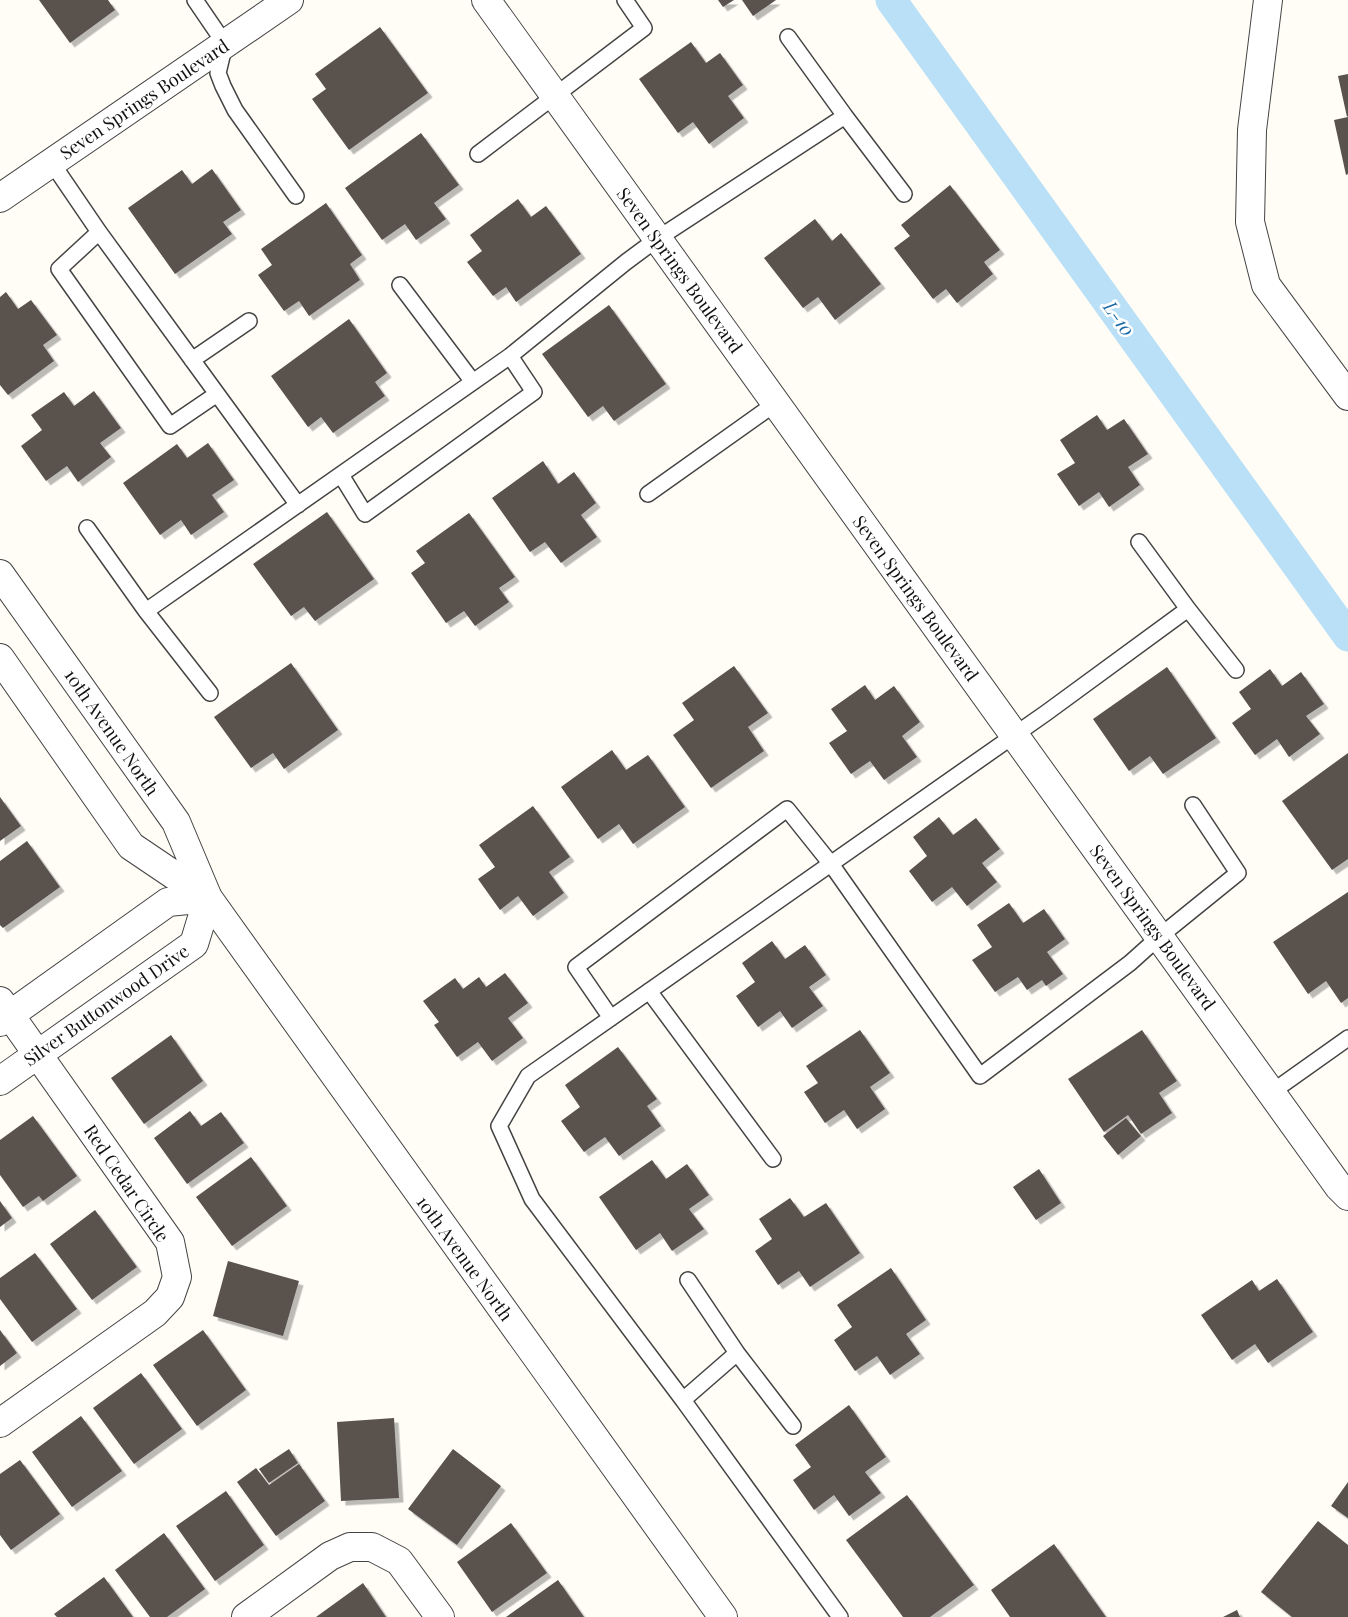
<svg xmlns="http://www.w3.org/2000/svg" width="1348" height="1617" viewBox="0 0 1348 1617" font-family="'Playfair Display',serif">
  <style>
    .lines { fill: none; stroke-linecap: round; stroke-linejoin: round }
    .canal { stroke: #b9e0f7; stroke-width: 31 }
    .building { fill: #5a524d; filter: url(#shadow) }
    .service-casing { stroke: #444; stroke-width: 18 }
    .minor-casing { stroke: #444; stroke-width: 30 }
    .tertiary-casing { stroke: #444; stroke-width: 30 }
    .service { stroke: #fff; stroke-width: 15 }
    .minor { stroke: #fff; stroke-width: 28 }
    .tertiary { stroke: #fff; stroke-width: 28 }
    .labels { text-anchor: middle; dominant-baseline: central; stroke-width: 5; stroke-linejoin: round; paint-order: stroke }
    .street-label { font-size: 18px; fill: #111; stroke: #fff }
    .water-label { font-size: 19px; font-style: italic; fill: #1768a6; stroke: #fff }
  </style>
  <defs>
    <filter id="shadow"><feDropShadow dx="4.5" dy="4.5" stdDeviation="0" flood-color="#0004"/></filter>
  </defs>
  <rect width="100%" height="100%" fill="#fffdf5"/>
  <g class="lines">
    <!-- canal -->
    <path class="canal" d="M 891,0 L 1348,636"/>
  </g>
  <!-- building -->
  <path class="building" d="M 39,0 L 108,0 L 115,10 L 70,43 Z
    M 718,0 L 734,0 L 723,7 Z
    M 742,0 L 776,0 L 753,16 Z
    M 380,27 L 428,93 L 349,150 L 312,99 L 326,89 L 315,74 Z
    M 691,42 L 706,63 L 720,53 L 743,85 L 728,96 L 744,118 L 709,144 L 693,122 L 678,133 L 639,79 Z
    M 1348,74 L 1348,116 L 1347,117 L 1338,76 Z
    M 1348,117 L 1348,174 L 1346,175 L 1334,120 Z
    M 421,133 L 459,185 L 434,203 L 446,219 L 416,240 L 405,224 L 382,240 L 345,188 Z
    M 212,169 L 241,210 L 223,222 L 232,234 L 175,274 L 128,208 L 182,170 L 192,184 Z
    M 950,185 L 1000,250 L 984,262 L 993,274 L 957,303 L 946,289 L 933,299 L 894,248 L 910,236 L 901,225 Z
    M 518,199 L 531,217 L 546,206 L 581,254 L 516,302 L 506,287 L 493,296 L 467,262 L 482,251 L 470,235 Z
    M 326,203 L 362,255 L 350,264 L 360,280 L 309,316 L 299,301 L 284,311 L 258,275 L 272,265 L 261,249 Z
    M 815,219 L 832,241 L 841,233 L 881,284 L 835,320 L 818,297 L 803,308 L 764,258 Z
    M 6,292 L 18,309 L 31,300 L 57,335 L 43,345 L 54,361 L 8,395 L 0,385 L 0,297 Z
    M 609,305 L 666,384 L 614,421 L 603,406 L 588,417 L 542,354 Z
    M 349,319 L 387,373 L 375,382 L 385,396 L 333,433 L 321,417 L 308,427 L 271,376 Z
    M 94,391 L 121,428 L 100,443 L 111,457 L 78,482 L 67,466 L 46,481 L 21,446 L 42,430 L 31,415 L 64,392 L 74,406 Z
    M 1097,415 L 1107,430 L 1124,419 L 1148,454 L 1128,467 L 1140,485 L 1109,507 L 1099,492 L 1079,506 L 1057,474 L 1075,463 L 1060,440 Z
    M 208,443 L 234,480 L 212,495 L 224,512 L 191,535 L 181,520 L 160,535 L 123,483 L 177,444 L 187,458 Z
    M 543,461 L 558,484 L 574,472 L 596,503 L 581,515 L 597,537 L 561,563 L 545,542 L 530,552 L 492,498 Z
    M 327,512 L 374,579 L 315,621 L 304,607 L 291,616 L 253,564 Z
    M 469,513 L 515,577 L 499,588 L 509,602 L 475,626 L 464,611 L 446,623 L 411,573 L 425,563 L 416,551 Z
    M 291,663 L 338,730 L 284,769 L 273,753 L 251,768 L 214,717 Z
    M 734,666 L 768,713 L 748,727 L 764,751 L 711,788 L 673,735 L 694,720 L 682,703 Z
    M 1167,667 L 1216,738 L 1163,774 L 1150,756 L 1129,771 L 1093,719 Z
    M 1270,669 L 1282,686 L 1301,672 L 1324,704 L 1306,716 L 1320,734 L 1289,757 L 1277,739 L 1255,755 L 1232,723 L 1251,709 L 1239,692 Z
    M 865,685 L 875,700 L 894,686 L 920,722 L 902,736 L 917,757 L 884,780 L 870,761 L 851,774 L 829,743 L 847,731 L 831,709 Z
    M 612,750 L 626,770 L 648,755 L 685,807 L 633,844 L 619,824 L 598,839 L 561,787 Z
    M 1348,753 L 1348,859 L 1332,870 L 1282,801 Z
    M 0,797 L 21,826 L 0,841 Z
    M 533,806 L 570,857 L 549,872 L 564,893 L 533,916 L 518,896 L 500,910 L 478,879 L 495,867 L 479,845 Z
    M 939,817 L 953,835 L 976,818 L 1000,849 L 982,863 L 997,882 L 967,906 L 952,887 L 932,902 L 909,871 L 927,856 L 913,837 Z
    M 27,841 L 60,887 L 3,928 L 0,925 L 0,861 Z
    M 1348,892 L 1348,998 L 1341,1003 L 1326,981 L 1308,994 L 1273,942 Z
    M 1009,903 L 1023,923 L 1044,909 L 1065,939 L 1047,952 L 1063,974 L 1046,986 L 1042,980 L 1027,990 L 1018,977 L 995,992 L 972,960 L 992,947 L 977,925 Z
    M 772,941 L 785,959 L 805,945 L 826,975 L 809,987 L 823,1006 L 792,1028 L 780,1011 L 758,1027 L 736,996 L 755,982 L 742,963 Z
    M 505,973 L 528,1003 L 508,1018 L 523,1038 L 492,1061 L 478,1042 L 457,1057 L 434,1025 L 439,1022 L 423,1001 L 455,978 L 463,989 L 479,977 L 486,987 Z
    M 860,1030 L 890,1073 L 870,1087 L 885,1109 L 857,1129 L 844,1110 L 825,1123 L 804,1092 L 818,1083 L 806,1066 Z
    M 1142,1030 L 1177,1081 L 1159,1093 L 1172,1113 L 1141,1134 L 1128,1115 L 1104,1132 L 1068,1079 Z
    M 171,1035 L 203,1081 L 144,1124 L 111,1078 Z
    M 618,1047 L 657,1099 L 647,1106 L 661,1126 L 619,1156 L 605,1137 L 584,1152 L 561,1121 L 580,1107 L 565,1085 Z
    M 190,1111 L 201,1126 L 221,1112 L 244,1143 L 187,1184 L 154,1138 Z
    M 33,1116 L 77,1176 L 43,1201 L 39,1196 L 23,1207 L 0,1175 L 0,1140 Z
    M 1126,1118 L 1141,1136 L 1118,1155 L 1103,1136 Z
    M 251,1157 L 287,1206 L 232,1246 L 196,1197 Z
    M 652,1160 L 666,1179 L 687,1164 L 709,1195 L 689,1209 L 704,1229 L 672,1251 L 660,1233 L 636,1250 L 599,1197 Z
    M 1039,1169 L 1061,1203 L 1036,1220 L 1013,1187 Z
    M 790,1198 L 804,1217 L 826,1203 L 860,1253 L 810,1287 L 799,1271 L 778,1285 L 755,1251 L 772,1239 L 759,1219 Z
    M 0,1201 L 12,1218 L 0,1227 Z
    M 95,1210 L 137,1267 L 92,1300 L 50,1244 Z
    M 35,1253 L 77,1309 L 32,1342 L 0,1299 L 0,1278 Z
    M 228,1261 L 299,1281 L 283,1336 L 213,1316 Z
    M 891,1268 L 926,1320 L 906,1334 L 920,1354 L 890,1375 L 877,1356 L 855,1371 L 834,1340 L 852,1327 L 837,1305 Z
    M 1277,1279 L 1313,1332 L 1268,1363 L 1255,1344 L 1232,1360 L 1201,1315 L 1252,1280 L 1259,1291 Z
    M 0,1330 L 17,1353 L 0,1366 Z
    M 203,1330 L 246,1390 L 197,1426 L 153,1365 Z
    M 141,1373 L 182,1429 L 134,1464 L 93,1408 Z
    M 849,1405 L 886,1457 L 865,1472 L 881,1493 L 849,1516 L 834,1495 L 814,1510 L 793,1480 L 811,1467 L 795,1445 Z
    M 81,1416 L 122,1471 L 72,1507 L 32,1452 Z
    M 394,1418 L 399,1498 L 341,1501 L 337,1422 Z
    M 289,1449 L 298,1463 L 269,1483 L 259,1469 Z
    M 453,1449 L 501,1486 L 457,1545 L 408,1509 Z
    M 20,1460 L 60,1514 L 11,1550 L 0,1535 L 0,1474 Z
    M 299,1464 L 325,1501 L 276,1536 L 237,1482 L 256,1468 L 269,1485 Z
    M 1348,1482 L 1348,1518 L 1331,1506 Z
    M 226,1491 L 264,1545 L 215,1581 L 176,1526 Z
    M 907,1495 L 974,1585 L 930,1617 L 903,1617 L 846,1540 Z
    M 1318,1521 L 1348,1545 L 1348,1617 L 1292,1617 L 1261,1592 Z
    M 511,1523 L 547,1573 L 492,1612 L 457,1562 Z
    M 164,1533 L 205,1589 L 167,1617 L 150,1617 L 115,1570 Z
    M 1054,1544 L 1106,1617 L 1010,1617 L 991,1590 Z
    M 104,1577 L 133,1617 L 57,1617 L 54,1614 Z
    M 558,1580 L 584,1617 L 506,1617 Z
    M 363,1583 L 386,1617 L 316,1617 Z
    M 1237,1610 L 1240,1617 L 1223,1617 Z"/>
  <g class="lines">
    <defs>
      <path id="service" d="M 195,0 L 225,44 L 218,73 L 223,86 L 235,110 L 296,196
        M 788,37 L 845,116 L 904,194
        M 478,154 L 644,28 L 625,0
        M 52,163 L 99,232 L 298,505
        M 99,232 L 59,269 L 170,426 L 217,394
        M 400,285 L 473,382
        M 192,360 L 249,321
        M 341,475 L 365,514 L 534,392 L 510,356
        M 648,494 L 776,403
        M 87,528 L 146,611 L 210,693
        M 1139,542 L 1188,609 L 1236,670
        M 146,611 L 510,356 L 626,262 L 657,239 L 845,116
        M 649,991 L 773,1159
        M 611,1018 L 576,967 L 787,809 L 831,864 L 980,1076 L 1130,963 L 1159,937 L 1238,873 L 1193,805
        M 1272,1092 L 1348,1038
        M 688,1280 L 737,1353 L 793,1426
        M 737,1353 L 683,1400 L 532,1199 L 499,1126 L 528,1076 L 1046,713 L 1188,609
        M 683,1400 L 840,1617"/>
      <path id="minor" d="M 486,0 L 1339,1187 L 1348,1196
        M 1268,0 L 1252,130 L 1250,222 L 1266,285 L 1348,396
        M 0,198 L 289,0
        M 0,1001 L 170,1242 L 177,1277 L 170,1297 L 155,1313 L 0,1423
        M 0,1022 L 168,902 L 208,898 L 194,944 L 0,1081
        M 246,1617 L 330,1556 L 350,1547 L 372,1547 L 399,1561 L 440,1617"/>
      <path id="tertiary" d="M 0,574 L 176,822 L 208,898 L 723,1617
        M 0,658 L 131,846 L 208,898"/>
    </defs>
    <!-- service casing -->
    <use href="#service" class="service-casing"/>
    <!-- minor casing -->
    <use href="#minor" class="minor-casing"/>
    <!-- tertiary casing -->
    <use href="#tertiary" class="tertiary-casing"/>
    <!-- service -->
    <use href="#service" class="service"/>
    <!-- minor -->
    <use href="#minor" class="minor"/>
    <!-- tertiary -->
    <use href="#tertiary" class="tertiary"/>
  </g>
  <g class="labels">
    <!-- street labels -->
    <g class="street-label">
      <text transform="translate(144 99) rotate(-34)">Seven Springs Boulevard</text>
      <text transform="translate(680 270) rotate(54)">Seven Springs Boulevard</text>
      <text transform="translate(916 598) rotate(54)">Seven Springs Boulevard</text>
      <text transform="translate(112 732) rotate(55)">10th Avenue North</text>
      <text transform="translate(1153 927) rotate(54)">Seven Springs Boulevard</text>
      <text transform="translate(106 1005) rotate(-35)">Silver Buttonwood Drive</text>
      <text transform="translate(127 1183) rotate(56)">Red Cedar Circle</text>
      <text transform="translate(465 1258) rotate(54)">10th Avenue North</text>
    </g>
    <!-- water labels -->
    <g class="water-label">
      <text transform="translate(1120 318) rotate(54)">L-10</text>
    </g>
  </g>
</svg>
